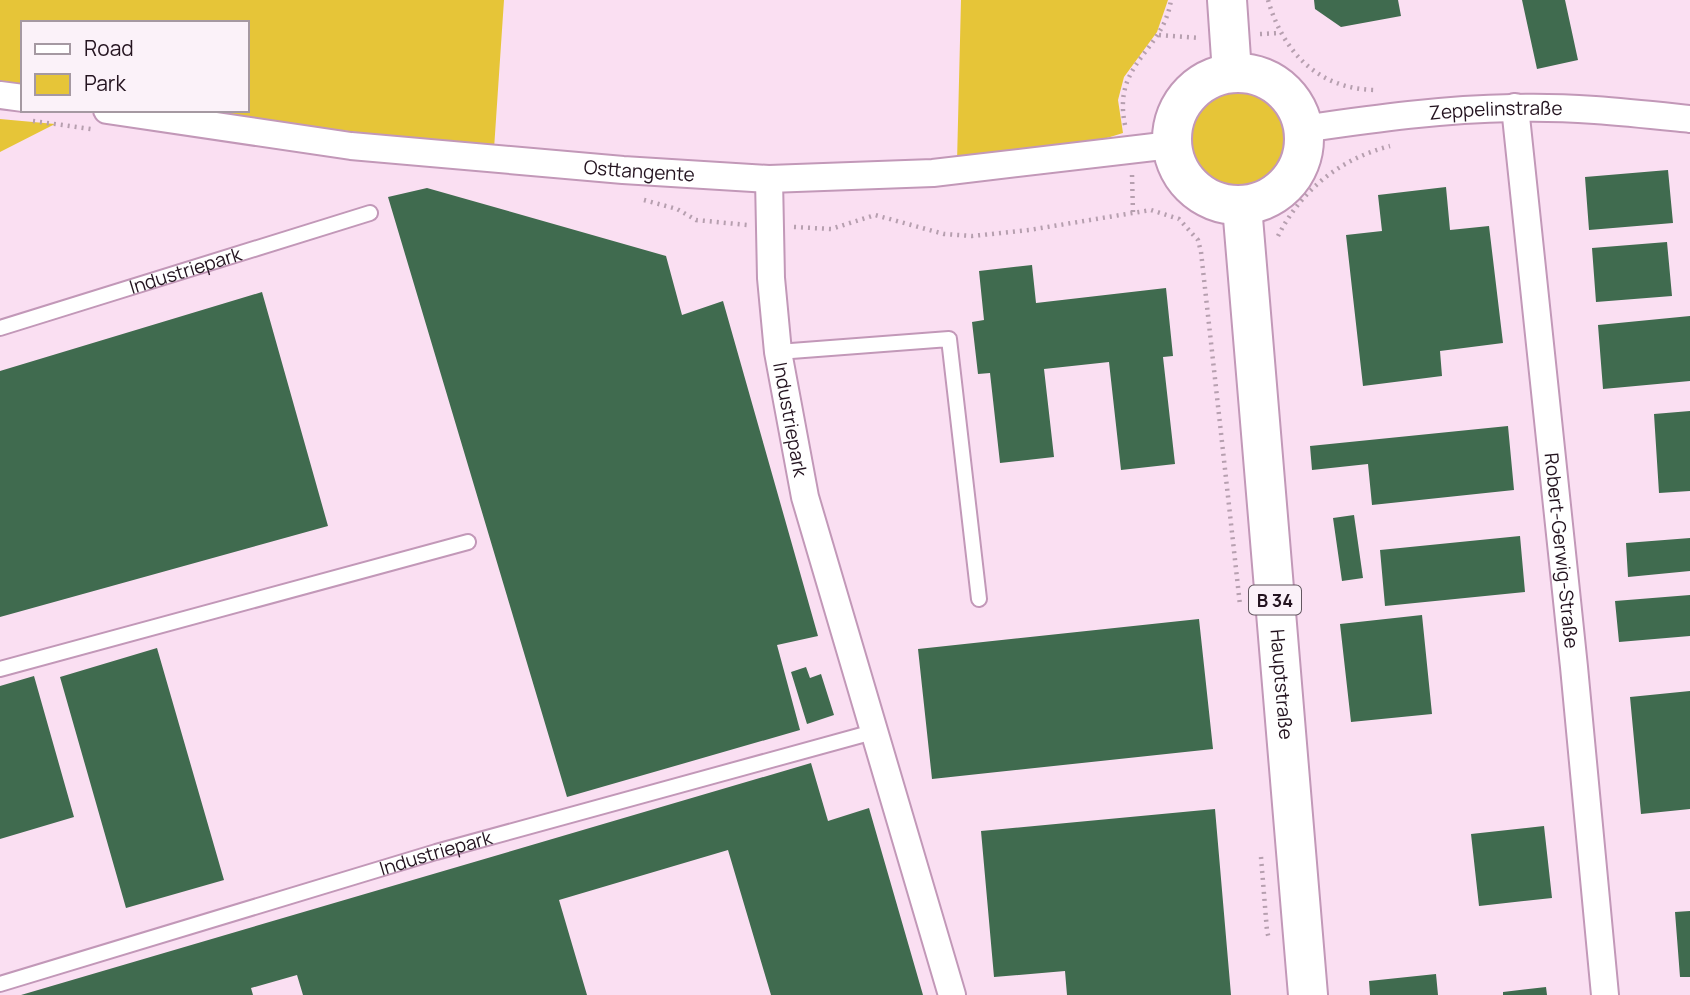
<svg xmlns="http://www.w3.org/2000/svg" width="1690" height="995" viewBox="0 0 1690 995" font-family="Manrope,sans-serif">
  <style>
    .green { fill: #e6c538 }
    .building { fill: #406b4f }
    .lines { fill: none; stroke-linecap: round; stroke-linejoin: round }
    .lane-casing { stroke: #c298b8; stroke-width: 18 }
    .street-casing { stroke: #c298b8; stroke-width: 30 }
    .primary-casing { stroke: #c298b8; stroke-width: 42 }
    .path { stroke: #b69faf; stroke-width: 4.5; stroke-dasharray: 2 5; stroke-linecap: butt }
    .lane { stroke: #fff; stroke-width: 14 }
    .street { stroke: #fff; stroke-width: 26 }
    .primary { stroke: #fff; stroke-width: 38 }
    .labels { text-anchor: middle; dominant-baseline: central; stroke-width: 7; stroke-linejoin: round; paint-order: stroke }
    .shield { fill: #fbf2f9; stroke: #645761; stroke-width: 2 }
    .shield-label { font-size: 18px; font-weight: bold; fill: #241420 }
    .street-label { font-size: 19px; fill: #241420; stroke: #fbf2f9 }
  </style>
  <rect width="100%" height="100%" fill="#fadff2"/>
  <!-- green -->
  <path class="green" d="M 0,0 L 504,0 L 494,149 L 180,110 L 247,110 L 247,23 L 23,23 L 23,91 L 0,88 Z
    M 961,0 L 1168,0 L 1157,32 L 1124,77 L 1118,100 L 1123,133 L 1068,150 L 957,162 Z
    M1191 139a47 47 0 1 1 94 0a47 47 0 1 1-94 0Z
    M 0,119 L 55,124 L 0,152 Z"/>
  <!-- building -->
  <path class="building" d="M 1314,0 L 1398,0 L 1401,16 L 1341,27 L 1315,9 Z
    M 1522,0 L 1565,0 L 1578,60 L 1537,69 Z
    M 1668,170 L 1673,223 L 1589,230 L 1585,177 Z
    M 1446,187 L 1450,230 L 1489,226 L 1503,343 L 1440,351 L 1442,376 L 1363,386 L 1346,235 L 1382,231 L 1378,195 Z
    M 427,188 L 666,256 L 682,315 L 723,301 L 818,636 L 777,645 L 800,730 L 567,797 L 388,197 Z
    M 1667,242 L 1672,296 L 1596,302 L 1592,248 Z
    M 1032,265 L 1036,303 L 1166,288 L 1173,356 L 1163,357 L 1175,464 L 1121,470 L 1109,362 L 1044,369 L 1054,457 L 1000,463 L 990,373 L 978,374 L 972,322 L 984,320 L 979,271 Z
    M 262,292 L 328,526 L 0,617 L 0,371 Z
    M 1690,316 L 1690,381 L 1603,389 L 1598,325 Z
    M 1690,411 L 1690,491 L 1659,493 L 1654,414 Z
    M 1508,426 L 1514,490 L 1372,505 L 1368,464 L 1312,470 L 1310,446 Z
    M 1354,515 L 1363,578 L 1342,581 L 1333,518 Z
    M 1520,536 L 1525,592 L 1385,606 L 1380,550 Z
    M 1690,538 L 1690,571 L 1628,577 L 1626,543 Z
    M 1690,595 L 1690,636 L 1619,642 L 1615,601 Z
    M 1422,615 L 1432,714 L 1351,722 L 1340,624 Z
    M 1199,619 L 1213,749 L 932,779 L 918,649 Z
    M 157,648 L 224,880 L 126,908 L 60,677 Z
    M 806,667 L 810,678 L 821,674 L 834,715 L 807,724 L 791,672 Z
    M 34,676 L 74,817 L 0,839 L 0,686 Z
    M 1690,691 L 1690,809 L 1641,814 L 1630,697 Z
    M 811,763 L 828,821 L 869,808 L 923,995 L 771,995 L 728,850 L 559,900 L 587,995 L 303,995 L 297,975 L 251,988 L 253,995 L 21,995 Z
    M 1215,809 L 1231,995 L 1067,995 L 1065,971 L 994,977 L 981,831 Z
    M 1544,826 L 1552,898 L 1479,906 L 1471,834 Z
    M 1690,911 L 1690,977 L 1680,977 L 1675,912 Z
    M 1436,974 L 1438,995 L 1370,995 L 1369,981 Z
    M 1546,987 L 1547,995 L 1503,995 L 1503,992 Z"/>
  <g class="lines">
    <defs>
      <g id="lane">
        <path id="s1" d="M 0,328 L 370,213"/>
        <path d="M 778,352 L 949,339 L 979,599"/>
        <path d="M 0,669 L 468,542"/>
        <path id="s2" d="M 0,984 L 436,852 L 873,732"/>
      </g>
      <g id="street">
        <path d="M 0,95 L 23,98"/>
        <path id="s3" d="M 1515,107 L 1574,667 L 1605,995"/>
        <path id="s4" d="M 107,110 L 351,146 L 623,170 L 769,179 L 933,173 L 1171,145"/>
        <path id="s5" d="M 1303,129 C 1373,119 1442,109 1513,108 C 1571,106 1632,113 1690,119"/>
        <path id="s6" d="M 769,179 L 771,278 L 778,352 L 805,497 L 952,995"/>
      </g>
      <g id="primary">
        <path d="M 1227,0 L 1232,73"/>
        <circle cx="1238" cy="139" r="66"/>
        <path id="s7" d="M 1242,206 L 1308,995"/>
      </g>
    </defs>
    <!-- lane casing -->
    <use href="#lane" class="lane-casing"/>
    <!-- street casing -->
    <use href="#street" class="street-casing"/>
    <!-- primary casing -->
    <use href="#primary" class="primary-casing"/>
    <!-- path -->
    <path class="path" d="M 1268,0 C 1283,52 1318,89 1375,90
      M 1260,34 L 1281,33
      M 1159,35 L 1199,38
      M 33,121 L 91,129
      M 1125,125 C 1112,62 1163,53 1171,0
      M 1132,175 L 1133,213
      M 644,200 L 677,209 L 696,220 L 747,225
      M 794,227 L 831,229 L 875,215 L 944,234 L 972,236 L 1029,230 L 1151,210 L 1179,219 L 1198,240 L 1201,252 L 1240,605
      M 1278,236 C 1302,189 1340,159 1390,146
      M 1261,857 L 1267,931 L 1269,939"/>
    <!-- lane -->
    <use href="#lane" class="lane"/>
    <!-- street -->
    <use href="#street" class="street"/>
    <!-- primary -->
    <use href="#primary" class="primary"/>
  </g>
  <g class="labels">
    <!-- shield labels -->
    <rect class="shield" x="1249" y="585.5" width="52" height="29" rx="5"/>
    <g class="shield-label">
      <text x="1275" y="600">B 34</text>
    </g>
    <!-- street labels -->
    <g class="street-label">
      <text stroke="none"><textPath href="#s5" startOffset="194">Zeppelinstraße</textPath></text>
      <text stroke="none"><textPath href="#s4" startOffset="536">Osttangente</textPath></text>
      <text stroke="none"><textPath href="#s1" startOffset="194">Industriepark</textPath></text>
      <text stroke="none"><textPath href="#s6" startOffset="242">Industriepark</textPath></text>
      <text stroke="none"><textPath href="#s3" startOffset="446">Robert-Gerwig-Straße</textPath></text>
      <text stroke="none"><textPath href="#s7" startOffset="480">Hauptstraße</textPath></text>
      <text stroke="none"><textPath href="#s2" startOffset="455">Industriepark</textPath></text>
    </g>
  </g>
  <!-- legend -->
  <rect x="21" y="21" width="228" height="91" fill="#fbf2f9" stroke="#a599a2" stroke-width="2"/>
  <rect x="35" y="44" width="35" height="10" fill="#ffffff" stroke="#a599a2" stroke-width="2"/>
  <text x="84" y="56" font-size="21" fill="#241420">Road</text>
  <rect x="35" y="74" width="35" height="21" fill="#e6c538" stroke="#a599a2" stroke-width="2"/>
  <text x="84" y="91" font-size="21" fill="#241420">Park</text>
</svg>
